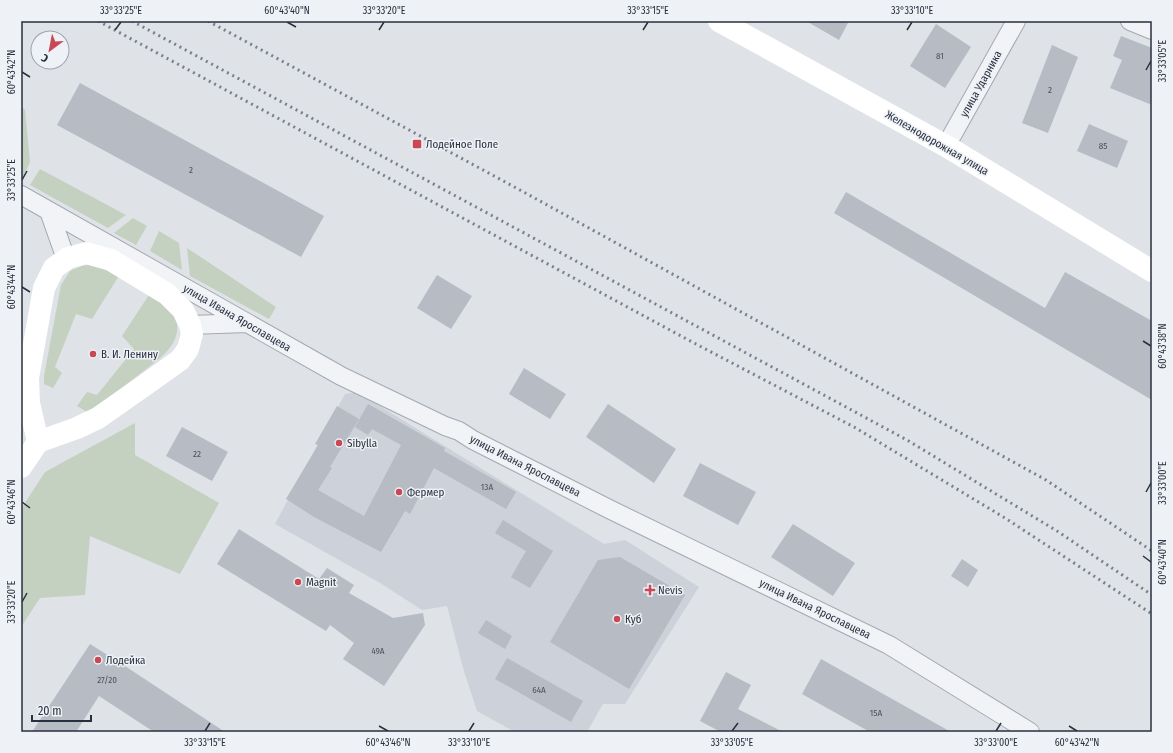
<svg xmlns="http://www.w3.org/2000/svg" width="1173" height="753" viewBox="0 0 1173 753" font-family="'Fira Sans Condensed',sans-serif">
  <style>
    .built { fill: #cdd1d9 }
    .green { fill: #c4d1c0 }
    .building { fill: #b6bbc4 }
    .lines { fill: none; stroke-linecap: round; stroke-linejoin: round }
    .street-casing { stroke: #a4a9b1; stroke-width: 20 }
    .street { stroke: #f1f3f6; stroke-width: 18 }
    .secondary { stroke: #fff; stroke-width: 22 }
    .rail { stroke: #798190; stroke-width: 3; stroke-dasharray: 2 4; stroke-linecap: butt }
    .ticks { fill: none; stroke: #282f3e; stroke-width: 1.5 }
    .poi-dot { fill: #c84856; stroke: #eef1f5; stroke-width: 1.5 }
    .labels { text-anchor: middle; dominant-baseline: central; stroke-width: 3; stroke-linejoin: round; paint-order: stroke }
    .number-label { font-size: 9px; fill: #4c5260 }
    .street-label { font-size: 11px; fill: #282f3e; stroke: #eef1f5 }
    .poi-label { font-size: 11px; fill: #282f3e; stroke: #eef1f5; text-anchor: start }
    .neatline { fill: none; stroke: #282f3e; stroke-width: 1.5 }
    .ticks-label { font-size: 10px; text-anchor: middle; fill: #282f3e }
  </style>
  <rect width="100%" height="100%" fill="#dfe2e7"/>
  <!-- built -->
  <path class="built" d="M 357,392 L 604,544 L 625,540 L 699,587 L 625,704 L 603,704 L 587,732 L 515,732 L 477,711 L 463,668 L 447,606 L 422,610 L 380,583 L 275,524 L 345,394 Z"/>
  <!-- green -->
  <path class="green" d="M 21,106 L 25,110 L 30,162 L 21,182 Z
    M 40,169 L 126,215 L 108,228 L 30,185 Z
    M 133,218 L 147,226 L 136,245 L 114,233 Z
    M 159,231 L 179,243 L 182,270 L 150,251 Z
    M 187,248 L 276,307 L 269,319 L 190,276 Z
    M 94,264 L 120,274 L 92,319 L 76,314 L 55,367 L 62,373 L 53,388 L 44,384 L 44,376 L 61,285 L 70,271 L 82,266 Z
    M 149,295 C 155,299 167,304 171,309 C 175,313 176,318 177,323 C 179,339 170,349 159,359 L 91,412 L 87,412 L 77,406 L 87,392 L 97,395 L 134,349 L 122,336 Z
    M 135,423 L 135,455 L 219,503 L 180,574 L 90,536 L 85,595 L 40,598 L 21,627 L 21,509 L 45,472 Z"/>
  <!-- building -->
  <path class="building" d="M 806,21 L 849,21 L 839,40 Z
    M 936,24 L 971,47 L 945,88 L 910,66 Z
    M 1121,36 L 1152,48 L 1152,105 L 1110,88 L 1122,60 L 1113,56 Z
    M 1052,45 L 1078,57 L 1048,133 L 1022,123 Z
    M 80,83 L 324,216 L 301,257 L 57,125 Z
    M 1089,124 L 1128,141 L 1117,168 L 1077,151 Z
    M 846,192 L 1045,308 L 1065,272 L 1152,321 L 1152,400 L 834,213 Z
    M 437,275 L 472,296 L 451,329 L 417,308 Z
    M 524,368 L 566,394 L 550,419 L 509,394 Z
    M 368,404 L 445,448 L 444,451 L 516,492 L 506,509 L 434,468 L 410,514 L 405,511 L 381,552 L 314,517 L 286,499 L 318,445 L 315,444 L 337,406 L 359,419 L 330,467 L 332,468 L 318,490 L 364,516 L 401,445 L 372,429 L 368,435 L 355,427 Z
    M 608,404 L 676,449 L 654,483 L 586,437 Z
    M 182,427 L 228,452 L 212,481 L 166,456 Z
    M 700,463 L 756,492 L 738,525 L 683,496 Z
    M 503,520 L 553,551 L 530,588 L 511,577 L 526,551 L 495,533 Z
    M 793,524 L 855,563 L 833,596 L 771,557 Z
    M 239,529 L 319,579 L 327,568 L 354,585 L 349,593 L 393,618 L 423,613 L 425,625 L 384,686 L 343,659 L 354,643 L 330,625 L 326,631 L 217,564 Z
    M 620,557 L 685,595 L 629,689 L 550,642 L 598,560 Z
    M 962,559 L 978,570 L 968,587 L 951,576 Z
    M 486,620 L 512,636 L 505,649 L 478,633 Z
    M 90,644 L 128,668 L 225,732 L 154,732 L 99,696 L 76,732 L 32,732 Z
    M 507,658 L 583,701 L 571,722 L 495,679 Z
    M 821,659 L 951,732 L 870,732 L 802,694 Z
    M 726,672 L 751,685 L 738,709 L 783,732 L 721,732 L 700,721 Z"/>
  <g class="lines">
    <defs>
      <path id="street" d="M 1130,21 L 1152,30
        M 946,146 L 1016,21
        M 21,195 L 341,376 L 445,426 L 459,431 L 473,440 L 611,510 L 889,645 L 1030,732
        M 49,211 L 66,259
        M 190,325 L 247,323"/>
    </defs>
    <!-- street casing -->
    <use href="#street" class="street-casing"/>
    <!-- street -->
    <use href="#street" class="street"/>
    <!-- secondary -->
    <path class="secondary" d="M 719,21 L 946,146 L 1152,271
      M 86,253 L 111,260 L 167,294 L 183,310 L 190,325 L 192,334 L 188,349 L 180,360 L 145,385 L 98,418 L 77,428 L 38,442 L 29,403 L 28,378 L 44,288 L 54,268 L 68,258 Z
      M 21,467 L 38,442"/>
    <!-- rail -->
    <path class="rail" d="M 98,21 L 694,343 L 854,427 L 1005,518 L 1152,614
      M 132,21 L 907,440 L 1057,531 L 1152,595
      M 208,21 L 520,190 L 1046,480 L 1152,551"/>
  </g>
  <!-- ticks -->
  <path class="ticks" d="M 287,22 L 296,27M 115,30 L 121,22M 379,30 L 384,22M 643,30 L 648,22M 907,30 L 912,22M 1146,70 L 1151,61M 22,72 L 30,77M 22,180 L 27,171M 22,287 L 30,292M 1143,341 L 1151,346M 1146,492 L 1151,483M 22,502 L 30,508M 1143,556 L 1151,562M 22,602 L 27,593M 379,726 L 388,731M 1069,726 L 1077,731M 205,731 L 210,723M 469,731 L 474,723M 732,731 L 738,723M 996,731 L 1001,723"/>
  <!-- markers -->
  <g class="poi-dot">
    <rect x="412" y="139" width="10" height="10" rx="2"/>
    <circle cx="93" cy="354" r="4"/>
    <circle cx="339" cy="443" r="4"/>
    <circle cx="399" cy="492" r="4"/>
    <circle cx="298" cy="582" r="4"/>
    <path d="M648 584h4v4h4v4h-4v4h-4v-4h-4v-4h4z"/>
    <circle cx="617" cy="619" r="4"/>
    <circle cx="98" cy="660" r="4"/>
  </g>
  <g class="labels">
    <!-- number labels -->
    <g class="number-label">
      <text x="940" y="56">81</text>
      <text x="1050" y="90">2</text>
      <text x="1103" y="146">85</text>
      <text x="191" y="170">2</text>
      <text x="197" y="454">22</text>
      <text x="487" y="487">13А</text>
      <text x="378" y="651">49А</text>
      <text x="107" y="680">27/20</text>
      <text x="539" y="690">64А</text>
      <text x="876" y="713">15А</text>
    </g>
    <!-- street labels -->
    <g class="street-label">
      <text transform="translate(981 84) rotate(-61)">улица Ударника</text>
      <text transform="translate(937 143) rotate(30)">Железнодорожная улица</text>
      <text transform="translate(237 318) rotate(30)">улица Ивана Ярославцева</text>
      <text transform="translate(525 466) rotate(27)">улица Ивана Ярославцева</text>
      <text transform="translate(815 609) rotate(26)">улица Ивана Ярославцева</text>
    </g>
    <!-- poi labels -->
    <g class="poi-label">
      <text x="426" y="144">Лодейное Поле</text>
      <text x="101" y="354">В. И. Ленину</text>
      <text x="347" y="443">Sibylla</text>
      <text x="407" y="492">Фермер</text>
      <text x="306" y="582">Magnit</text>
      <text x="658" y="590">Nevis</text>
      <text x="625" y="619">Куб</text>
      <text x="106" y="660">Лодейка</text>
    </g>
  </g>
  <!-- border -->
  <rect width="1173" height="753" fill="none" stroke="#eef1f5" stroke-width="44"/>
  <!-- north arrow -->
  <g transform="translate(50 50) rotate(212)"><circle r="19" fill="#eef1f5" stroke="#9fa3ac"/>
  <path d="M0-3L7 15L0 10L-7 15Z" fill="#c84856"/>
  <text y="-6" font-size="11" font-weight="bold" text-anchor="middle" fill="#282f3e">С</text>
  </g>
  <!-- scale -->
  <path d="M32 715v6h59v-6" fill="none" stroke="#282f3e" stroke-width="2"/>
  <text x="38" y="715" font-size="12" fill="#282f3e" stroke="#eef1f5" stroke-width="3" paint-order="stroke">20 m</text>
  <rect x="22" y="22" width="1129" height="709" class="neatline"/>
  <g class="ticks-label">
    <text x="121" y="14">33°33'25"E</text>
    <text x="287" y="14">60°43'40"N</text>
    <text x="384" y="14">33°33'20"E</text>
    <text x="648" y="14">33°33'15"E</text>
    <text x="912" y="14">33°33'10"E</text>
    <text transform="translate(1162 61) rotate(-90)" y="4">33°33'05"E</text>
    <text transform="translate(11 72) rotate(-90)" y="4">60°43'42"N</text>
    <text transform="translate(11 180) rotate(-90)" y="4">33°33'25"E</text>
    <text transform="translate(11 287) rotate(-90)" y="4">60°43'44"N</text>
    <text transform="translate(1162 346) rotate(-90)" y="4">60°43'38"N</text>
    <text transform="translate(1162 483) rotate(-90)" y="4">33°33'00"E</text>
    <text transform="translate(11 502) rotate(-90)" y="4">60°43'46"N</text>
    <text transform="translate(1162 562) rotate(-90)" y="4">60°43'40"N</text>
    <text transform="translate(11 602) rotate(-90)" y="4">33°33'20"E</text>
    <text x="205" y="746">33°33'15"E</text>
    <text x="388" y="746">60°43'46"N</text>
    <text x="469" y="746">33°33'10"E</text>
    <text x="732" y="746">33°33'05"E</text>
    <text x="996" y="746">33°33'00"E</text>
    <text x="1077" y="746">60°43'42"N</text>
  </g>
</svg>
